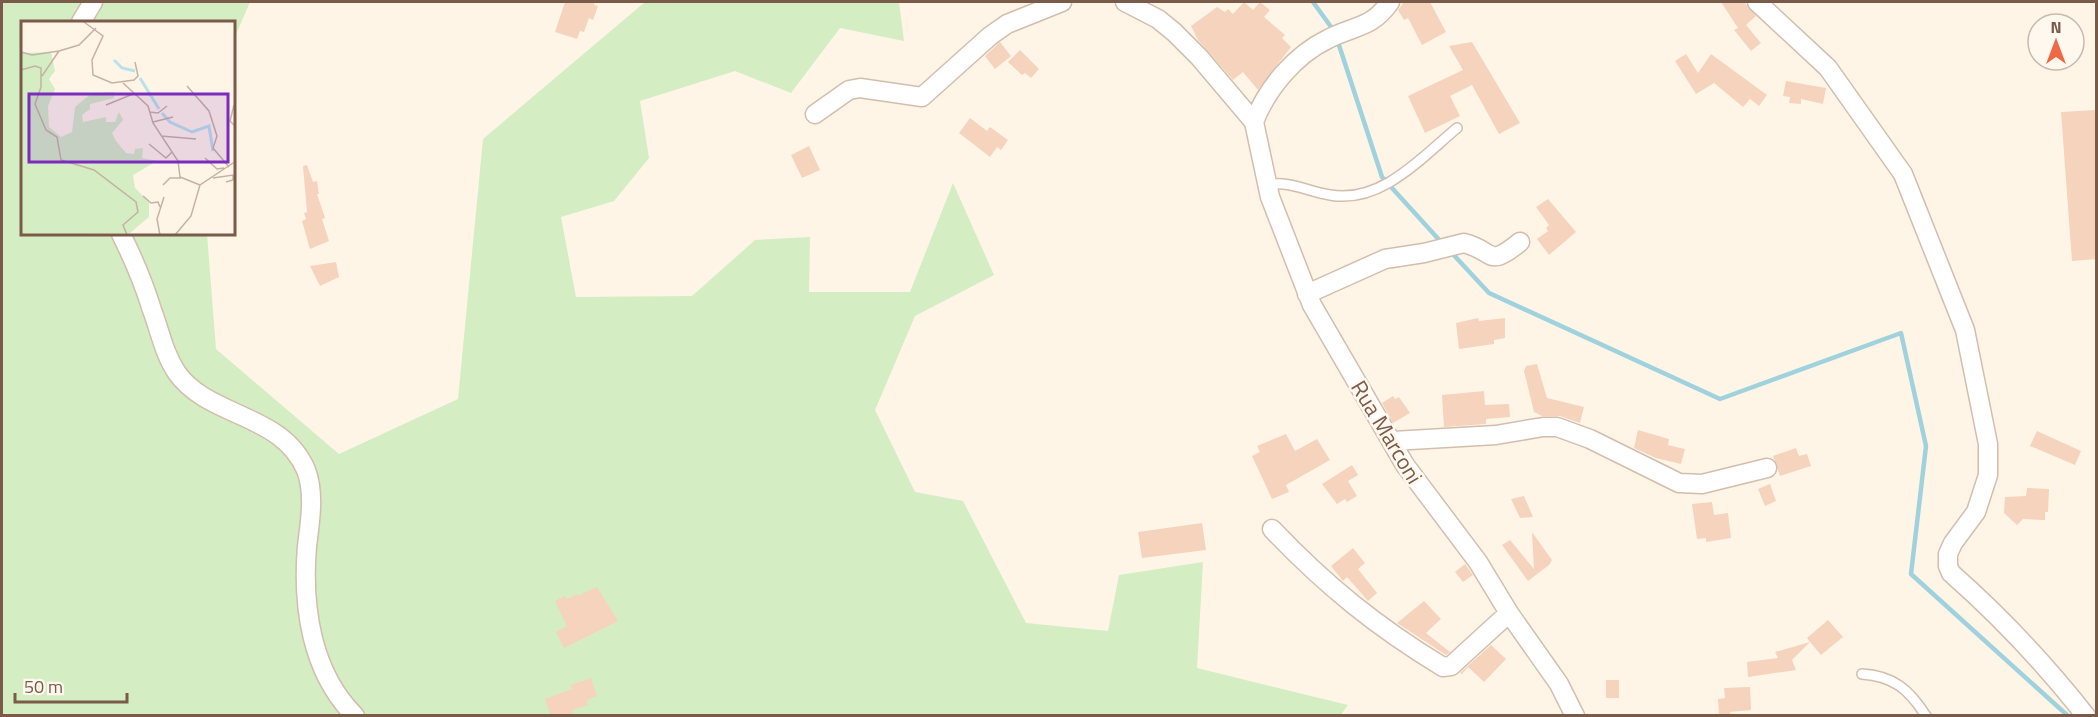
<svg xmlns="http://www.w3.org/2000/svg" width="2098" height="717" viewBox="0 0 2098 717" font-family="'Titillium Web',sans-serif">
  <style>
    .green { fill: #d4edc3 }
    .lines { fill: none; stroke-linecap: round; stroke-linejoin: round }
    .stream { stroke: #9fd2dc; stroke-width: 4.5 }
    .building { fill: #f5d3bc }
    .service-casing { stroke: #d3beae; stroke-width: 12 }
    .minor-casing { stroke: #d3beae; stroke-width: 21 }
    .service { stroke: #fff; stroke-width: 9 }
    .minor { stroke: #fff; stroke-width: 18 }
    .labels { text-anchor: middle; dominant-baseline: central; stroke-width: 5; stroke-linejoin: round; paint-order: stroke }
    .street-label { font-size: 22px; fill: #7a5a49; stroke: #fff8ee }
    .inset-river { fill: none; stroke: #b9e2e9; stroke-width: 3 }
    .inset-road { fill: none; stroke: #c5b2a3; stroke-width: 1.5 }
    .view { fill: #7b2cbf; fill-opacity: 0.15; stroke: #7b2cbf; stroke-width: 3 }
    .inset-edge { fill: none; stroke: #7a5a49; stroke-width: 3 }
  </style>
  <rect width="100%" height="100%" fill="#fef5e7"/>
  <!-- green -->
  <path class="green" d="M 2,2 L 250,2 L 234,39 L 234,22 L 22,22 L 22,234 L 207,234 L 216,349 L 339,454 L 458,399 L 483,139 L 645,2 L 899,2 L 904,41 L 840,28 L 791,93 L 735,71 L 640,101 L 649,158 L 614,201 L 561,217 L 576,297 L 692,296 L 755,240 L 810,237 L 809,292 L 910,292 L 953,183 L 994,275 L 915,316 L 875,410 L 915,492 L 963,501 L 1026,623 L 1108,631 L 1119,575 L 1203,562 L 1197,668 L 1348,705 L 1340,716 L 2,715 Z"/>
  <g class="lines">
    <!-- stream -->
    <path class="stream" d="M 1313,2 L 1334,31
      M 1337,39 L 1382,177 L 1442,243
      M 1450,251 L 1489,293 L 1720,399 L 1901,333 L 1926,446 L 1911,574 L 2067,715"/>
  </g>
  <!-- building -->
  <path class="building" d="M 565,2 L 595,2 L 594,5 L 598,6 L 593,20 L 589,18 L 584,32 L 580,31 L 577,39 L 555,32 Z
    M 1244,2 L 1253,10 L 1260,2 L 1270,10 L 1264,17 L 1285,35 L 1282,38 L 1291,47 L 1258,90 L 1243,72 L 1233,80 L 1198,40 L 1191,26 L 1217,7 L 1225,12 L 1228,9 L 1233,14 Z
    M 1404,2 L 1430,2 L 1446,32 L 1422,45 L 1408,18 L 1404,20 L 1398,10 Z
    M 1721,2 L 1744,2 L 1756,16 L 1746,25 L 1761,43 L 1751,51 L 1734,30 L 1738,28 Z
    M 1000,42 L 1011,56 L 995,69 L 985,56 Z
    M 1472,42 L 1520,123 L 1499,134 L 1472,85 L 1450,96 L 1460,116 L 1425,133 L 1408,96 L 1463,70 L 1449,46 Z
    M 1020,50 L 1039,69 L 1031,78 L 1025,73 L 1022,75 L 1008,62 Z
    M 1686,54 L 1698,73 L 1711,54 L 1767,95 L 1759,106 L 1750,99 L 1743,107 L 1714,83 L 1696,94 L 1675,61 Z
    M 1786,81 L 1826,88 L 1823,104 L 1801,99 L 1801,104 L 1789,103 L 1790,97 L 1783,96 Z
    M 2097,110 L 2097,259 L 2072,261 L 2061,112 Z
    M 970,118 L 987,131 L 990,127 L 1008,140 L 1001,150 L 997,147 L 990,157 L 959,133 Z
    M 809,146 L 820,170 L 802,178 L 791,155 Z
    M 307,165 L 313,182 L 317,181 L 319,194 L 317,194 L 325,218 L 322,219 L 329,241 L 310,249 L 302,221 L 306,219 L 304,213 L 307,212 L 303,166 Z
    M 1548,199 L 1576,232 L 1549,255 L 1537,239 L 1548,231 L 1546,228 L 1549,225 L 1536,207 Z
    M 336,262 L 339,277 L 320,286 L 310,266 Z
    M 1478,318 L 1479,321 L 1505,318 L 1505,338 L 1494,340 L 1494,344 L 1459,349 L 1456,323 Z
    M 1537,364 L 1547,398 L 1584,407 L 1580,423 L 1560,416 L 1542,416 L 1534,412 L 1524,371 L 1526,366 Z
    M 1484,391 L 1485,405 L 1509,404 L 1510,417 L 1486,419 L 1486,424 L 1444,427 L 1442,395 Z
    M 1393,396 L 1395,399 L 1399,397 L 1410,413 L 1393,423 L 1382,403 Z
    M 1638,430 L 1669,439 L 1668,445 L 1685,449 L 1681,464 L 1656,458 L 1634,448 Z
    M 2037,431 L 2081,451 L 2075,465 L 2030,446 Z
    M 1286,434 L 1295,451 L 1317,439 L 1330,460 L 1286,485 L 1289,492 L 1272,499 L 1252,456 L 1260,452 L 1257,446 Z
    M 1796,448 L 1799,456 L 1807,454 L 1811,466 L 1780,476 L 1773,456 Z
    M 1352,465 L 1358,475 L 1348,481 L 1357,496 L 1347,502 L 1345,499 L 1337,504 L 1322,484 Z
    M 1770,484 L 1776,501 L 1765,506 L 1758,489 Z
    M 2027,488 L 2049,489 L 2048,512 L 2045,512 L 2045,520 L 2023,519 L 2017,525 L 2004,513 L 2005,497 L 2026,496 Z
    M 1524,496 L 1533,517 L 1520,518 L 1511,499 Z
    M 1712,502 L 1714,515 L 1728,513 L 1731,538 L 1706,542 L 1706,538 L 1697,539 L 1692,504 Z
    M 1202,523 L 1206,550 L 1142,558 L 1138,532 Z
    M 1532,532 L 1552,560 L 1549,565 L 1528,581 L 1502,545 L 1510,540 L 1534,569 Z
    M 1353,548 L 1365,563 L 1358,569 L 1377,593 L 1368,601 L 1347,577 L 1343,581 L 1331,566 Z
    M 1465,564 L 1473,575 L 1463,582 L 1455,572 Z
    M 597,587 L 618,621 L 564,648 L 556,632 L 567,626 L 555,601 L 565,596 L 567,599 L 577,594 L 578,596 Z
    M 1424,601 L 1441,619 L 1426,633 L 1450,652 L 1446,655 L 1397,623 Z
    M 1828,620 L 1843,637 L 1821,655 L 1810,642 L 1792,660 L 1796,670 L 1748,677 L 1747,662 L 1778,658 L 1775,652 L 1810,642 L 1807,638 Z
    M 1491,645 L 1506,659 L 1484,682 L 1468,667 L 1462,674 L 1460,673 Z
    M 591,678 L 597,696 L 587,700 L 588,705 L 572,710 L 574,716 L 551,716 L 545,699 L 572,689 L 571,685 Z
    M 1606,680 L 1619,680 L 1619,698 L 1606,698 Z
    M 1750,687 L 1751,710 L 1730,712 L 1731,716 L 1719,716 L 1718,699 L 1725,698 L 1724,688 Z"/>
  <g class="lines">
    <defs>
      <path id="service" d="M 1267,185 C 1290,180 1308,192 1330,195 C 1381,204 1421,158 1457,128
        M 1862,674 C 1893,676 1909,689 1926,716"/>
      <path id="minor" d="M 1125,2 L 1158,19 L 1174,32 L 1199,57 L 1254,122 L 1270,197 L 1312,305 L 1405,465 L 1478,562 L 1509,613 L 1559,684 L 1575,716
        M 1757,2 L 1828,68 L 1903,174 L 1965,330 L 1988,444 L 1988,475 L 1976,512 L 1953,543 L 1948,554 L 1948,566 L 1951,573 C 2001,617 2045,664 2086,716
        M 81,22 L 93,2
        M 815,114 L 849,90 L 860,88 L 922,97 L 990,36 L 1007,24 L 1062,2
        M 1254,122 C 1267,88 1295,55 1328,39 C 1355,25 1371,29 1390,2
        M 121,234 C 133,258 144,284 152,310 C 160,331 164,354 177,373 C 209,418 282,413 306,470 C 315,493 310,522 307,546 C 302,606 311,672 355,716
        M 1307,294 L 1385,259 L 1424,253 L 1464,243 C 1495,251 1487,269 1520,242
        M 1393,441 L 1496,435 L 1543,427 L 1557,427 L 1590,439 L 1679,483 L 1702,484 L 1767,468
        M 1272,529 C 1325,585 1377,627 1443,667 L 1451,666 L 1509,613"/>
    </defs>
    <!-- service casing -->
    <use href="#service" class="service-casing"/>
    <!-- minor casing -->
    <use href="#minor" class="minor-casing"/>
    <!-- service -->
    <use href="#service" class="service"/>
    <!-- minor -->
    <use href="#minor" class="minor"/>
  </g>
  <g class="labels">
    <!-- street labels -->
    <g class="street-label">
      <text transform="translate(1387 432) rotate(59)">Rua Marconi</text>
    </g>
  </g>
  <!-- overview -->
  <g transform="translate(21 21)">
    <rect width="214" height="214" fill="#fef5e7"/>
    <path d="M 30,31 L 34,50 L 28,58 L 34,68 L 27,85 L 28,106 L 40,116 L 51,111 L 54,86 L 71,72 L 93,71 L 93,77 L 69,83 L 69,88 L 61,94 L 62,101 L 85,96 L 85,101 L 94,101 L 98,91 L 102,99 L 91,112 L 95,120 L 105,132 L 113,133 L 114,128 L 122,127 L 121,137 L 136,140 L 112,154 L 114,167 L 128,181 L 128,196 L 109,212 L 0,214 L 0,32 Z" fill="#d4edc3"/>
    <path class="inset-river" d="M 93,39 L 101,47 L 114,50M 119,57 L 138,88M 141,92 L 149,101 L 171,111 L 188,105 L 192,130"/>
    <path class="inset-road" d="M 63,1 L 82,15 L 71,39 L 72,54 L 91,62 L 113,59 L 117,55 L 114,41M 38,30 L 58,24 L 75,7M 0,31 L 11,34 L 38,30M 0,49 L 14,45 L 20,47 L 20,66 L 14,83 L 25,109 L 36,116 L 40,139 L 73,149 L 115,181 L 117,191 L 102,204 L 106,214M 21,55 L 38,30M 102,62 L 127,85 L 132,102 L 157,140 L 159,156 L 179,164M 166,65 L 188,90 L 196,115 L 192,127 L 208,146M 85,84 L 112,73M 213,84 L 209,100 L 215,106M 128,91 L 137,92 L 146,85M 132,101 L 152,96M 140,115 L 175,118M 128,123 L 145,137 L 151,131M 184,137 L 196,148 L 203,147M 192,157 L 212,154 L 212,159 L 205,161M 142,164 L 149,157 L 160,157M 122,175 L 130,182 L 137,181 L 139,186M 139,214 L 136,198 L 143,176M 154,214 L 170,195 L 179,164 L 215,140"/>
    <path class="view" d="M 8,73 L 207,73 L 207,141 L 8,141 Z"/>
    <rect width="214" height="214" class="inset-edge"/>
  </g>
  <!-- border -->
  <rect width="2098" height="717" fill="none" stroke="#7a5a49" stroke-width="6"/>
  <!-- north arrow -->
  <g transform="translate(2056 42)"><circle r="28" fill="#fff8ee" stroke="#cab9ac" stroke-width="1.5"/>
  <path d="M0-4.5L10 22L0 15L-10 22Z" fill="#ef6a44"/>
  <text y="-9" font-size="16" font-weight="bold" text-anchor="middle" fill="#7a5a49">N</text>
  </g>
  <!-- scale -->
  <path d="M15 693v9h112v-9" fill="none" stroke="#7a5a49" stroke-width="3"/>
  <text x="24" y="693" font-size="18" fill="#7a5a49" stroke="#fff8ee" stroke-width="4.5" paint-order="stroke">50 m</text>
</svg>
